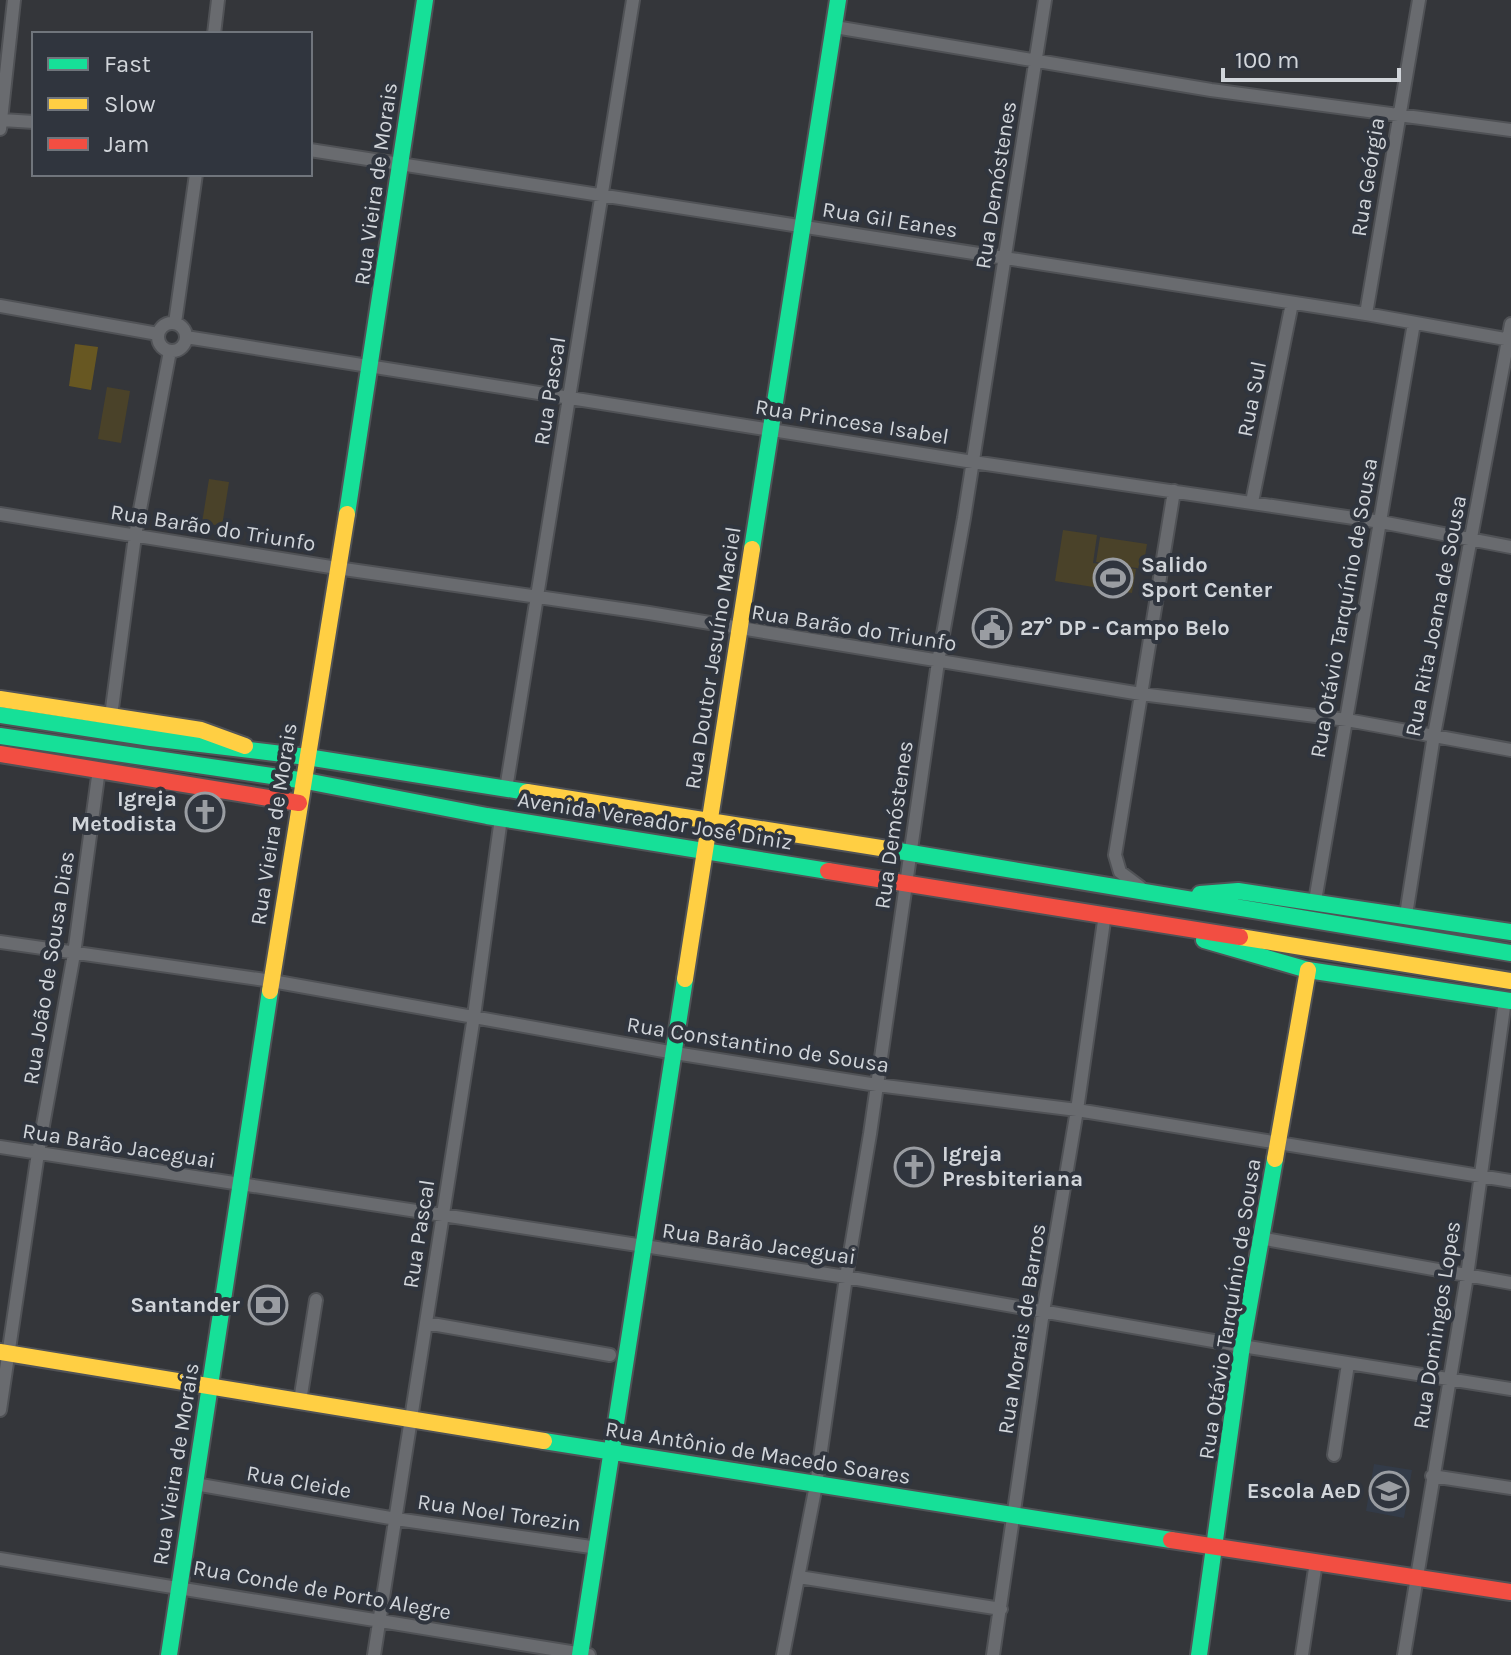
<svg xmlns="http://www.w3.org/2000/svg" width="1511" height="1655" viewBox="0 0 1511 1655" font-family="Karla,sans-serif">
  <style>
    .built { fill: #333b48 }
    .green { fill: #4a4229 }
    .water { fill: #675722 }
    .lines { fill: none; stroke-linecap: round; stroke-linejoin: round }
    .street-casing { stroke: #505256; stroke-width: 16 }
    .fast-casing { stroke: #505256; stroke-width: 20 }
    .slow-casing { stroke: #505256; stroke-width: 20 }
    .jam-casing { stroke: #505256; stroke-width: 20 }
    .street { stroke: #696b6f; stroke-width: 12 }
    .fast { stroke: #16e098; stroke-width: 16 }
    .slow { stroke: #ffcf43; stroke-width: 16 }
    .jam { stroke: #f24e42; stroke-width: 16 }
    .labels { text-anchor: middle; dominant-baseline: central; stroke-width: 8; stroke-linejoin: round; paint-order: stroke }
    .street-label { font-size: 22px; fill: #d1d5da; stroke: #30353e }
    .poi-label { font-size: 22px; font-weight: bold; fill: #d1d5da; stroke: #30353e; text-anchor: start }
  </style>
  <rect width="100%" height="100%" fill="#34363a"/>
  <!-- built -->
  <path class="built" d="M 1374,1464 L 1412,1470 L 1404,1518 L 1366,1511 Z"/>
  <!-- green -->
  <path class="green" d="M 107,387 L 130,391 L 121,443 L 98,439 Z
    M 209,479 L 229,482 L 222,526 L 202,523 Z
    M 1063,530 L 1097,535 L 1093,563 L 1136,569 L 1132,593 L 1055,581 Z
    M 1100,537 L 1147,544 L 1143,569 L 1096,562 Z"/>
  <!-- water -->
  <path class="water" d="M 75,344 L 98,347 L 91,390 L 69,386 Z"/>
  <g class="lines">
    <defs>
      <path id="street" d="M 835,27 L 1211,90 L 1511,130
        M 214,34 L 218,0
        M 2,120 L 34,122
        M 0,129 L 14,0
        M 310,150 L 1366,314 L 1511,340
        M 0,306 L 158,334
        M 1366,314 L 1419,0
        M158 337a14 14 0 1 1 28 0a14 14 0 1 1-28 0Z
        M 175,323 L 196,174
        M 186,337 L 973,462 L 1381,522 L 1511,547
        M 1252,502 L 1292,303
        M 0,514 L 337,568 L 649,613 L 1141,694 L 1347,720 L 1511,750
        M 111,716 L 135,536 L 170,351
        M 506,789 L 633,0
        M 1140,887 L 1120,872 L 1115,855 L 1174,491
        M 1315,901 L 1414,323
        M 1406,915 L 1434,735 L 1511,324
        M 0,942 L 272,981 L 675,1053 L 877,1085 L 1077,1110 L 1511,1181
        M 0,1147 L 846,1277 L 1242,1346 L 1511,1389
        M 1260,1238 L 1511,1283
        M 426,1323 L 610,1355
        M 300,1401 L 316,1300
        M 0,1410 L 38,1153 L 74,954 L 99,769
        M 1334,1455 L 1348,1364
        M 1432,1476 L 1511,1488
        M 195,1484 L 396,1519 L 598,1548
        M 0,1559 L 589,1655
        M 799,1577 L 1001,1609
        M 374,1655 L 474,1016 L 501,818
        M 783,1655 L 816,1485 L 846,1277 L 870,1134 L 938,662 L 964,518 L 1045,0
        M 993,1655 L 1043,1312 L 1077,1110 L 1105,914
        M 1302,1655 L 1316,1562
        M 1404,1655 L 1467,1276 L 1505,1000"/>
      <path id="fast" d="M 347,514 L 425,0
        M 752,549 L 838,0
        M 0,715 L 151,738 L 307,757 L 527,792
        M 0,736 L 306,781 L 487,816 L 828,871
        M 887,849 L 1511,953
        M 1200,894 L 1238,891 L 1511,932
        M 1204,940 L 1308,970 L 1511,1001
        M 544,1441 L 1171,1540
        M 169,1655 L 270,991
        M 580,1655 L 685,979
        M 1199,1655 L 1242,1346 L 1275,1159"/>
      <path id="slow" d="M 0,699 L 201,730 L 245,746
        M 527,792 L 887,849
        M 1240,937 L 1511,981
        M 685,979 L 752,549
        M 270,991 L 347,514
        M 1275,1159 L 1308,970
        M 0,1352 L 544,1441"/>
      <path id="jam" d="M 0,754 L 299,803
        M 828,871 L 1240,937
        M 1171,1540 L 1511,1592"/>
    </defs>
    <!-- street casing -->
    <use href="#street" class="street-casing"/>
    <!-- fast casing -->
    <use href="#fast" class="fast-casing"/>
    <!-- slow casing -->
    <use href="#slow" class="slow-casing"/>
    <!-- jam casing -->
    <use href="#jam" class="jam-casing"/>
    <!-- street -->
    <use href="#street" class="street"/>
    <!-- fast -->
    <use href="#fast" class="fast"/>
    <!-- slow -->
    <use href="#slow" class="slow"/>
    <!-- jam -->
    <use href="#jam" class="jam"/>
  </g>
  <!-- icons -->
  <defs>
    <symbol id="stadium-ring" viewBox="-11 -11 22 22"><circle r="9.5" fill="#30353e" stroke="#9a9da2" stroke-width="1.5"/><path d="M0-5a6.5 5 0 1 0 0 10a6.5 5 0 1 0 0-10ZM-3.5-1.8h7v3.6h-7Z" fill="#9a9da2"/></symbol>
    <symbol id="civic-ring" viewBox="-11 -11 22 22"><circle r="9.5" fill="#30353e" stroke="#9a9da2" stroke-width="1.5"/><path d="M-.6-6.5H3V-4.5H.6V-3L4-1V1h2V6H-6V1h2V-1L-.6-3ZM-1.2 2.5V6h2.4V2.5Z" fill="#9a9da2"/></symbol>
    <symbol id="church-ring" viewBox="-11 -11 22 22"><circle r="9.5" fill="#30353e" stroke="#9a9da2" stroke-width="1.5"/><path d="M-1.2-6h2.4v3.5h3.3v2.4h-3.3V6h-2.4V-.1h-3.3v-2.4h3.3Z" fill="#9a9da2"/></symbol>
    <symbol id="bank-ring" viewBox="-11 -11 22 22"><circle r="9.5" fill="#30353e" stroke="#9a9da2" stroke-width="1.5"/><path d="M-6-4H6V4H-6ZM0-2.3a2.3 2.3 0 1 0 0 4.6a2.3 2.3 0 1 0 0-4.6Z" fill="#9a9da2"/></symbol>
    <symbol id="school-ring" viewBox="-11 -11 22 22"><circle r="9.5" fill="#30353e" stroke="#9a9da2" stroke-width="1.5"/><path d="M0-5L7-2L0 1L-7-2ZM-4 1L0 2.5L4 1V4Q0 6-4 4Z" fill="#9a9da2"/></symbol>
  </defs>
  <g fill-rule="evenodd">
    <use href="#stadium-ring" x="1091" y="556" width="44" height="44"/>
    <use href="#civic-ring" x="970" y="606" width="44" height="44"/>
    <use href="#church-ring" x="183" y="790" width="44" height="44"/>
    <use href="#church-ring" x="892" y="1145" width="44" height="44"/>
    <use href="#bank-ring" x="246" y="1283" width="44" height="44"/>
    <use href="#school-ring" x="1367" y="1469" width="44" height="44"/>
  </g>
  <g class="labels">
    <!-- street labels -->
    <g class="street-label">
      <text transform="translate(1368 177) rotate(-81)">Rua Geórgia</text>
      <text transform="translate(376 184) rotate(-82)">Rua Vieira de Morais</text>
      <text transform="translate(996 185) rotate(-81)">Rua Demóstenes</text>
      <text transform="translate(890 220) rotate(9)">Rua Gil Eanes</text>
      <text transform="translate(550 391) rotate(-81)">Rua Pascal</text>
      <text transform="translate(1252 399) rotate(-79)">Rua Sul</text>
      <text transform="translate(852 422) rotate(9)">Rua Princesa Isabel</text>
      <text transform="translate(213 528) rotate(9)">Rua Barão do Triunfo</text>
      <text transform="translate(1344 608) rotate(-80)">Rua Otávio Tarquínio de Sousa</text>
      <text transform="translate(1436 616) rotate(-79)">Rua Rita Joana de Sousa</text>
      <text transform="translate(854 628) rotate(9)">Rua Barão do Triunfo</text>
      <text transform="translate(713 658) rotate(-81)">Rua Doutor Jesuíno Maciel</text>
      <text transform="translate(655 821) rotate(9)">Avenida Vereador José Diniz</text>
      <text transform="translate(274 824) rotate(-81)">Rua Vieira de Morais</text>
      <text transform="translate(894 825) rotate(-82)">Rua Demóstenes</text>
      <text transform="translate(49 968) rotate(-81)">Rua João de Sousa Dias</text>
      <text transform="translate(758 1045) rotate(9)">Rua Constantino de Sousa</text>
      <text transform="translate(119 1146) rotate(9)">Rua Barão Jaceguai</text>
      <text transform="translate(419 1234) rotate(-81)">Rua Pascal</text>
      <text transform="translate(759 1244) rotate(8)">Rua Barão Jaceguai</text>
      <text transform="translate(1230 1309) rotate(-81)">Rua Otávio Tarquínio de Sousa</text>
      <text transform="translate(1437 1325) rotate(-81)">Rua Domingos Lopes</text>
      <text transform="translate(1022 1329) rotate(-81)">Rua Morais de Barros</text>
      <text transform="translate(758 1453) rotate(9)">Rua Antônio de Macedo Soares</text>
      <text transform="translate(176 1464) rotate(-81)">Rua Vieira de Morais</text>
      <text transform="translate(299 1482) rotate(10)">Rua Cleide</text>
      <text transform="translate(499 1513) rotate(8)">Rua Noel Torezin</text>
      <text transform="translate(322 1590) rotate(10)">Rua Conde de Porto Alegre</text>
    </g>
    <!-- poi labels -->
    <g class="poi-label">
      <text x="1141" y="565">Salido<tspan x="1141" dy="25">Sport Center</tspan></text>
      <text x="1020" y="628">27° DP - Campo Belo</text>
      <text x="177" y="799" text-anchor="end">Igreja<tspan x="177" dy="25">Metodista</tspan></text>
      <text x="942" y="1154">Igreja<tspan x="942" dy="25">Presbiteriana</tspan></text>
      <text x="240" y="1305" text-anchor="end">Santander</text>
      <text x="1361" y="1491" text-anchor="end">Escola AeD</text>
    </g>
  </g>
  <!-- legend -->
  <rect x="32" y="32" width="280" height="144" fill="#30353e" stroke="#70757c" stroke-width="2"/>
  <rect x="48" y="58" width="40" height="12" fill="#16e098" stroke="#70757c" stroke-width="2"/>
  <text x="104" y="72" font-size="24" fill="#d1d5da">Fast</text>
  <rect x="48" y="98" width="40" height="12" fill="#ffcf43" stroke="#70757c" stroke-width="2"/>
  <text x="104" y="112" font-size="24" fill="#d1d5da">Slow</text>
  <rect x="48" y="138" width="40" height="12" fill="#f24e42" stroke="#70757c" stroke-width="2"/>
  <text x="104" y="152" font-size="24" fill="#d1d5da">Jam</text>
  <!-- scale -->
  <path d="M1223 68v12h176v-12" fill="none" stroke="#d1d5da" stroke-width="4"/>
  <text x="1235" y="68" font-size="24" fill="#d1d5da" stroke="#30353e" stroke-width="6" paint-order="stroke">100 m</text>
</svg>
